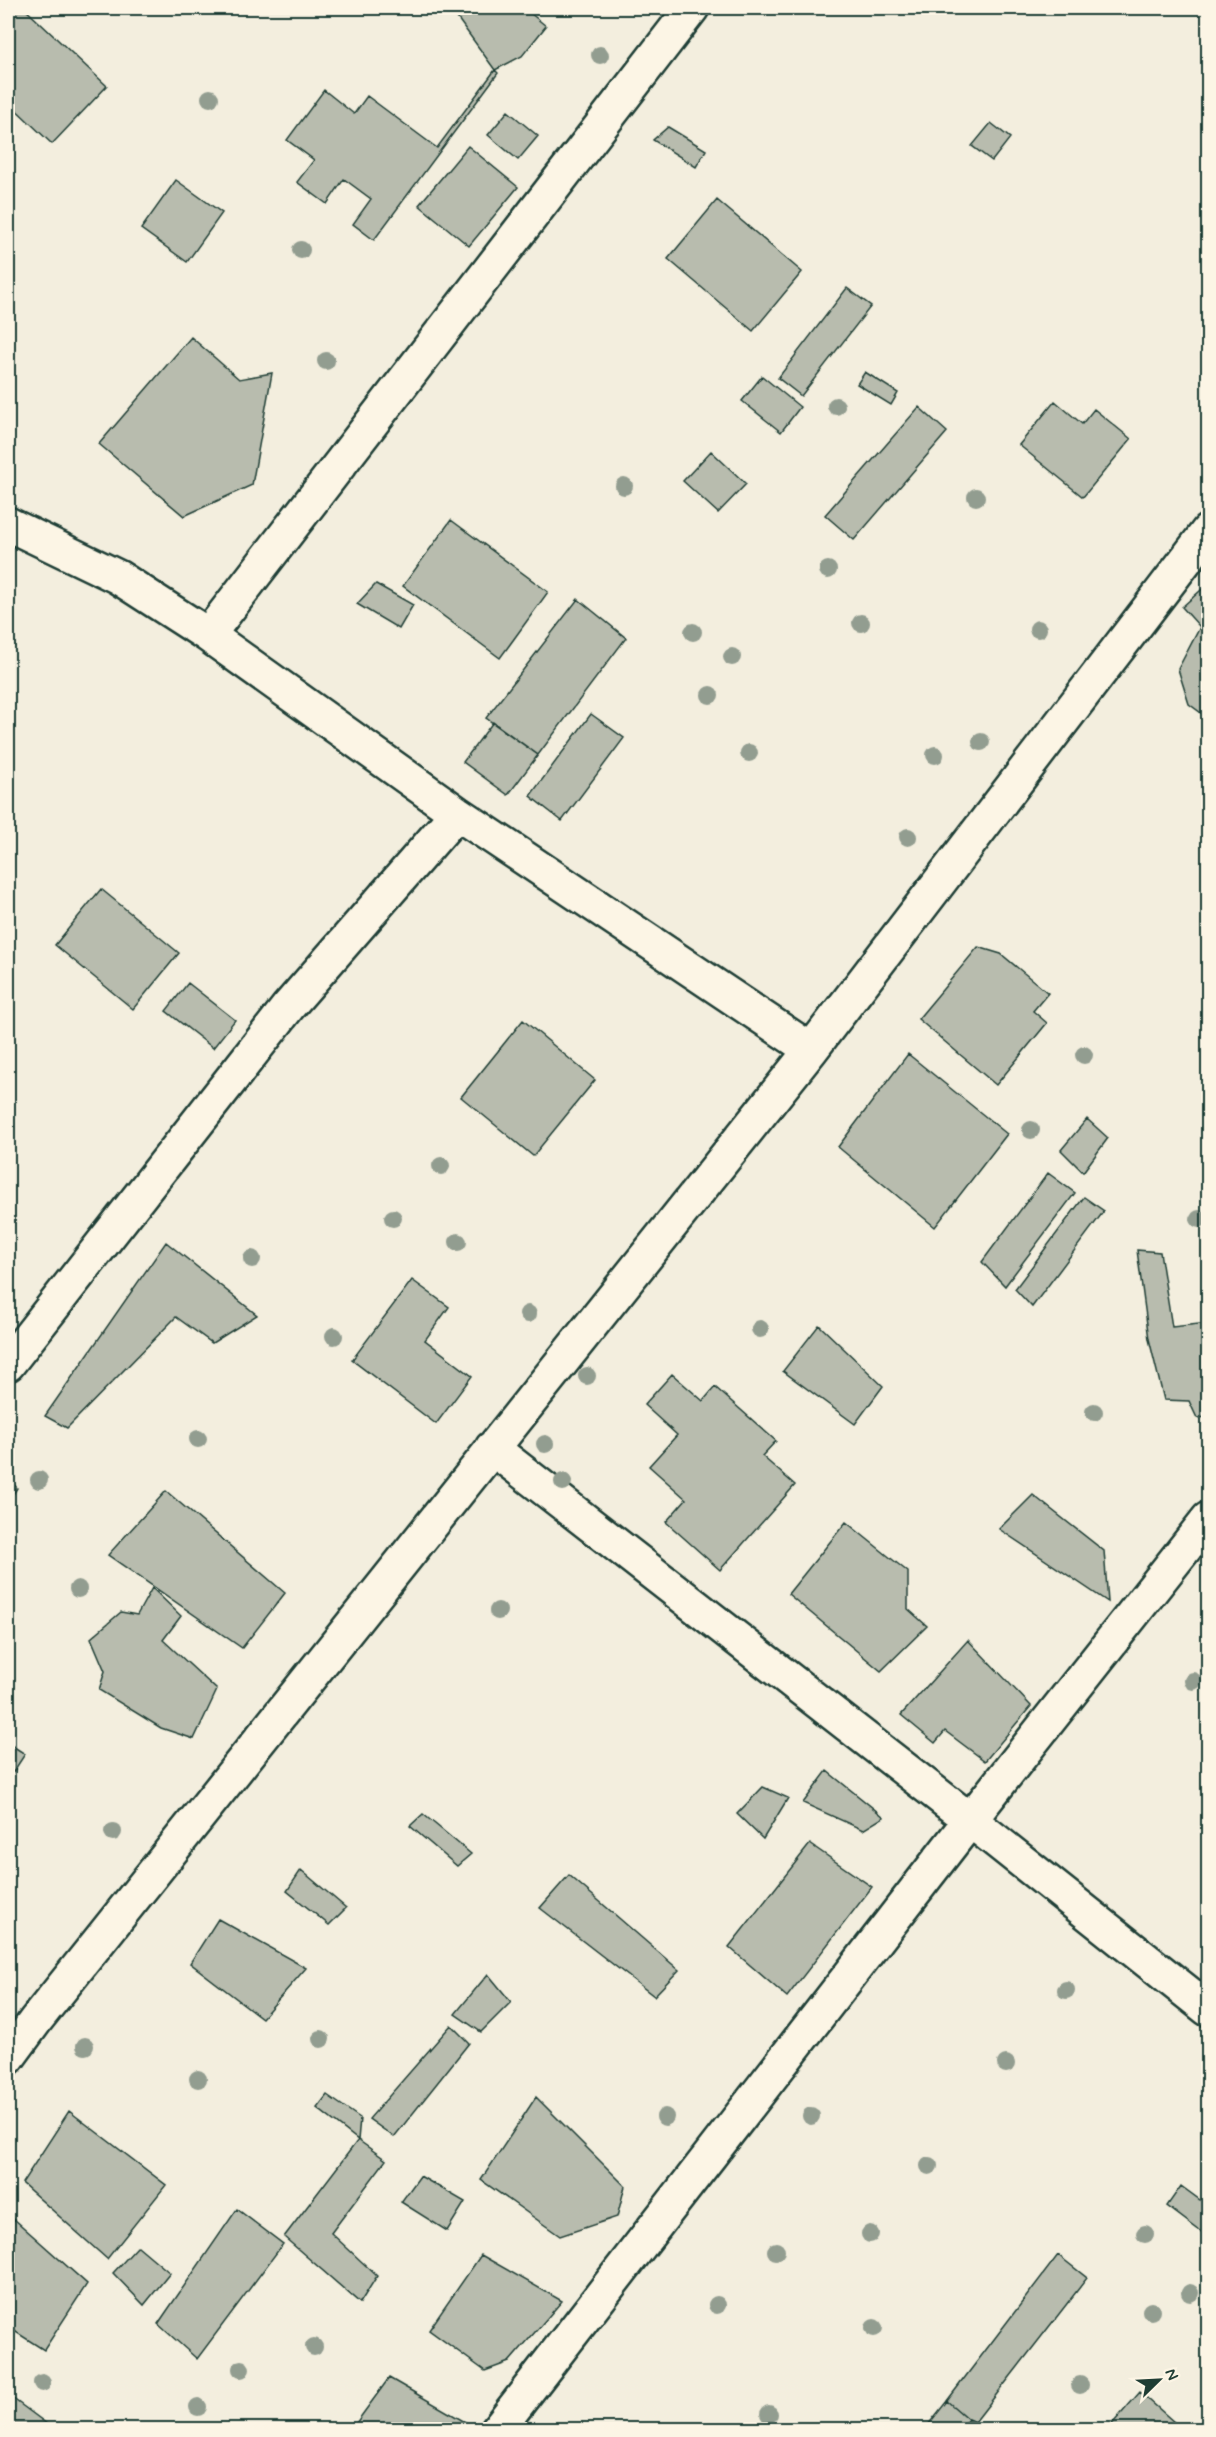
<svg xmlns="http://www.w3.org/2000/svg" width="1216" height="2437" viewBox="0 0 1216 2437" font-family="Mynerve,sans-serif">
  <style>
    .building { fill: #b8bcae; stroke: #1f3d34; stroke-width: 1.5 }
    .lines { fill: none; stroke-linecap: round; stroke-linejoin: round }
    .minor-casing { stroke: #1f3d34; stroke-width: 38 }
    .minor { stroke: #fcf5e5; stroke-width: 33 }
    .tree { fill: #929d90 }
  </style>
  <rect width="100%" height="100%" fill="#f3eede"/>
  <filter id="ink" filterUnits="userSpaceOnUse"><feTurbulence type="fractalNoise" baseFrequency=".0167" numOctaves="2"/><feDisplacementMap in="SourceGraphic" scale="12" xChannelSelector="R" yChannelSelector="G"/><feConvolveMatrix kernelMatrix="1 2 1 2 8 2 1 2 1" color-interpolation-filters="sRGB"/></filter>
  <g filter="url(#ink)">
    <!-- building -->
    <path class="building" d="M 16,8 L 24,8 L 107,86 L 52,144 L 8,102 L 8,17 Z
      M 450,8 L 524,8 L 546,26 L 522,56 L 495,70 Z
      M 495,70 L 498,73 L 374,240 L 353,224 L 371,199 L 344,179 L 327,204 L 297,182 L 314,160 L 287,140 L 324,90 L 354,114 L 367,96 L 437,148 Z
      M 508,111 L 538,136 L 518,160 L 488,135 Z
      M 991,123 L 1010,138 L 992,161 L 972,146 Z
      M 668,127 L 706,150 L 696,167 L 653,140 Z
      M 468,146 L 518,187 L 469,246 L 419,205 Z
      M 176,180 L 222,213 L 187,262 L 141,229 Z
      M 717,200 L 802,272 L 753,331 L 668,259 Z
      M 847,288 L 871,306 L 801,396 L 778,378 Z
      M 191,337 L 239,379 L 272,373 L 252,485 L 184,516 L 99,444 Z
      M 865,372 L 898,393 L 891,405 L 857,384 Z
      M 762,376 L 800,407 L 781,432 L 742,401 Z
      M 1055,401 L 1082,424 L 1094,409 L 1131,439 L 1083,497 L 1019,445 Z
      M 919,407 L 947,432 L 854,540 L 825,515 Z
      M 711,451 L 746,484 L 718,513 L 683,481 Z
      M 451,520 L 548,592 L 500,658 L 403,586 Z
      M 376,584 L 413,605 L 399,629 L 357,604 Z
      M 1208,584 L 1208,718 L 1189,704 L 1178,669 L 1200,627 L 1182,607 Z
      M 578,599 L 626,638 L 538,755 L 486,718 Z
      M 591,714 L 624,738 L 562,821 L 530,796 Z
      M 493,722 L 538,755 L 508,795 L 463,762 Z
      M 101,889 L 179,953 L 133,1009 L 55,945 Z
      M 978,947 L 1001,954 L 1048,993 L 1033,1011 L 1047,1023 L 996,1085 L 918,1019 Z
      M 188,983 L 235,1020 L 213,1048 L 166,1011 Z
      M 523,1020 L 595,1080 L 533,1156 L 461,1097 Z
      M 908,1054 L 1007,1134 L 935,1227 L 838,1147 Z
      M 1087,1119 L 1108,1138 L 1083,1172 L 1061,1150 Z
      M 1048,1173 L 1075,1193 L 1005,1286 L 982,1262 Z
      M 1084,1197 L 1104,1211 L 1032,1307 L 1015,1289 Z
      M 166,1242 L 257,1315 L 212,1343 L 176,1317 L 67,1428 L 45,1416 Z
      M 1137,1250 L 1160,1252 L 1172,1327 L 1208,1323 L 1208,1417 L 1197,1418 L 1189,1401 L 1164,1400 L 1149,1339 Z
      M 412,1280 L 449,1307 L 425,1340 L 472,1376 L 436,1424 L 352,1360 Z
      M 819,1325 L 883,1386 L 855,1424 L 783,1371 Z
      M 672,1374 L 703,1401 L 715,1387 L 776,1441 L 762,1456 L 795,1485 L 720,1570 L 666,1522 L 686,1499 L 649,1466 L 677,1435 L 644,1405 Z
      M 8,1477 L 17,1488 L 8,1502 Z
      M 166,1491 L 285,1593 L 242,1648 L 108,1555 Z
      M 1033,1495 L 1104,1551 L 1108,1602 L 999,1529 Z
      M 846,1522 L 908,1572 L 908,1609 L 927,1626 L 881,1671 L 788,1594 Z
      M 152,1588 L 181,1616 L 163,1640 L 217,1690 L 194,1739 L 161,1728 L 99,1690 L 105,1671 L 91,1638 L 121,1612 L 137,1615 Z
      M 968,1640 L 1031,1706 L 985,1761 L 945,1731 L 935,1743 L 901,1715 Z
      M 8,1743 L 25,1754 L 8,1780 Z
      M 827,1771 L 884,1817 L 863,1830 L 803,1803 Z
      M 763,1787 L 788,1798 L 763,1839 L 737,1814 Z
      M 423,1814 L 471,1854 L 457,1866 L 410,1826 Z
      M 810,1844 L 872,1887 L 787,1997 L 729,1947 Z
      M 301,1870 L 346,1908 L 329,1925 L 287,1891 Z
      M 569,1875 L 679,1970 L 654,1996 L 540,1908 Z
      M 218,1919 L 306,1968 L 262,2018 L 190,1963 Z
      M 488,1974 L 511,2002 L 481,2032 L 455,2014 Z
      M 451,2025 L 469,2043 L 394,2137 L 369,2119 Z
      M 327,2095 L 360,2118 L 358,2140 L 317,2108 Z
      M 536,2097 L 625,2186 L 617,2217 L 560,2236 L 481,2180 Z
      M 69,2111 L 166,2185 L 107,2259 L 22,2183 Z
      M 358,2140 L 386,2160 L 331,2233 L 377,2276 L 360,2303 L 284,2237 Z
      M 420,2176 L 465,2202 L 447,2231 L 401,2202 Z
      M 1181,2186 L 1208,2206 L 1208,2237 L 1167,2206 Z
      M 237,2209 L 283,2244 L 197,2359 L 158,2324 Z
      M 14,2219 L 87,2284 L 44,2350 L 8,2327 L 8,2229 Z
      M 138,2246 L 170,2273 L 144,2305 L 113,2273 Z
      M 481,2255 L 562,2301 L 509,2362 L 485,2371 L 429,2330 Z
      M 1058,2255 L 1087,2278 L 975,2422 L 968,2419 L 947,2401 Z
      M 389,2378 L 474,2427 L 472,2430 L 351,2430 Z
      M 1140,2392 L 1183,2430 L 1107,2430 Z
      M 8,2395 L 55,2430 L 8,2430 Z
      M 947,2401 L 968,2419 L 960,2430 L 924,2430 Z"/>
    <g class="lines">
      <defs>
        <path id="minor" d="M 8,524 L 118,577 L 208,635 L 457,813 L 811,1050
          M 208,635 L 692,8
          M 8,1364 L 288,1007 L 457,813
          M 492,1448 L 970,1820 L 1208,2009
          M 8,2058 L 36,2020 L 811,1050 L 1208,531
          M 497,2430 L 970,1820 L 1208,1519"/>
      </defs>
      <!-- minor casing -->
      <use href="#minor" class="minor-casing"/>
      <!-- minor -->
      <use href="#minor" class="minor"/>
    </g>
    <!-- trees -->
    <g class="tree">
      <circle cx="600" cy="55" r="9"/>
      <circle cx="210" cy="98" r="9"/>
      <circle cx="301" cy="250" r="9"/>
      <circle cx="326" cy="361" r="9"/>
      <circle cx="836" cy="406" r="9"/>
      <circle cx="624" cy="486" r="9"/>
      <circle cx="976" cy="497" r="9"/>
      <circle cx="828" cy="570" r="9"/>
      <circle cx="861" cy="623" r="9"/>
      <circle cx="1038" cy="629" r="9"/>
      <circle cx="693" cy="632" r="9"/>
      <circle cx="732" cy="657" r="9"/>
      <circle cx="710" cy="695" r="9"/>
      <circle cx="981" cy="742" r="9"/>
      <circle cx="749" cy="753" r="9"/>
      <circle cx="935" cy="755" r="9"/>
      <circle cx="908" cy="837" r="9"/>
      <circle cx="1084" cy="1055" r="9"/>
      <circle cx="1031" cy="1130" r="9"/>
      <circle cx="441" cy="1166" r="9"/>
      <circle cx="393" cy="1218" r="9"/>
      <circle cx="1199" cy="1219" r="9"/>
      <circle cx="458" cy="1242" r="9"/>
      <circle cx="252" cy="1259" r="9"/>
      <circle cx="528" cy="1314" r="9"/>
      <circle cx="760" cy="1329" r="9"/>
      <circle cx="334" cy="1336" r="9"/>
      <circle cx="587" cy="1376" r="9"/>
      <circle cx="1094" cy="1412" r="9"/>
      <circle cx="198" cy="1439" r="9"/>
      <circle cx="545" cy="1444" r="9"/>
      <circle cx="39" cy="1480" r="9"/>
      <circle cx="563" cy="1482" r="9"/>
      <circle cx="78" cy="1589" r="9"/>
      <circle cx="498" cy="1611" r="9"/>
      <circle cx="1193" cy="1681" r="9"/>
      <circle cx="113" cy="1832" r="9"/>
      <circle cx="1066" cy="1990" r="9"/>
      <circle cx="321" cy="2039" r="9"/>
      <circle cx="85" cy="2046" r="9"/>
      <circle cx="1006" cy="2064" r="9"/>
      <circle cx="198" cy="2079" r="9"/>
      <circle cx="811" cy="2116" r="9"/>
      <circle cx="665" cy="2117" r="9"/>
      <circle cx="929" cy="2166" r="9"/>
      <circle cx="870" cy="2234" r="9"/>
      <circle cx="1145" cy="2234" r="9"/>
      <circle cx="776" cy="2251" r="9"/>
      <circle cx="1190" cy="2293" r="9"/>
      <circle cx="717" cy="2305" r="9"/>
      <circle cx="1151" cy="2311" r="9"/>
      <circle cx="874" cy="2328" r="9"/>
      <circle cx="314" cy="2347" r="9"/>
      <circle cx="241" cy="2369" r="9"/>
      <circle cx="42" cy="2383" r="9"/>
      <circle cx="1080" cy="2385" r="9"/>
      <circle cx="198" cy="2407" r="9"/>
      <circle cx="769" cy="2414" r="9"/>
    </g>
  </g>
  <!-- margin -->
  <rect width="1216" height="2437" fill="none" stroke="#fcf5e5" stroke-width="30"/>
  <rect x="15" y="15" width="1186" height="2407" fill="none" stroke="#1f3d34" stroke-width="2" filter="url(#ink)"/>
  <!-- north arrow -->
  <g transform="translate(1159 2380) rotate(66)" stroke="#fcf5e5" stroke-width="4.5" paint-order="stroke">
  <path d="M0-4.5L10 22L0 15L-10 22Z" fill="#1f3d34"/>
  <text y="-9" font-size="16" font-weight="bold" text-anchor="middle" fill="#1f3d34">N</text>
  </g>
</svg>
